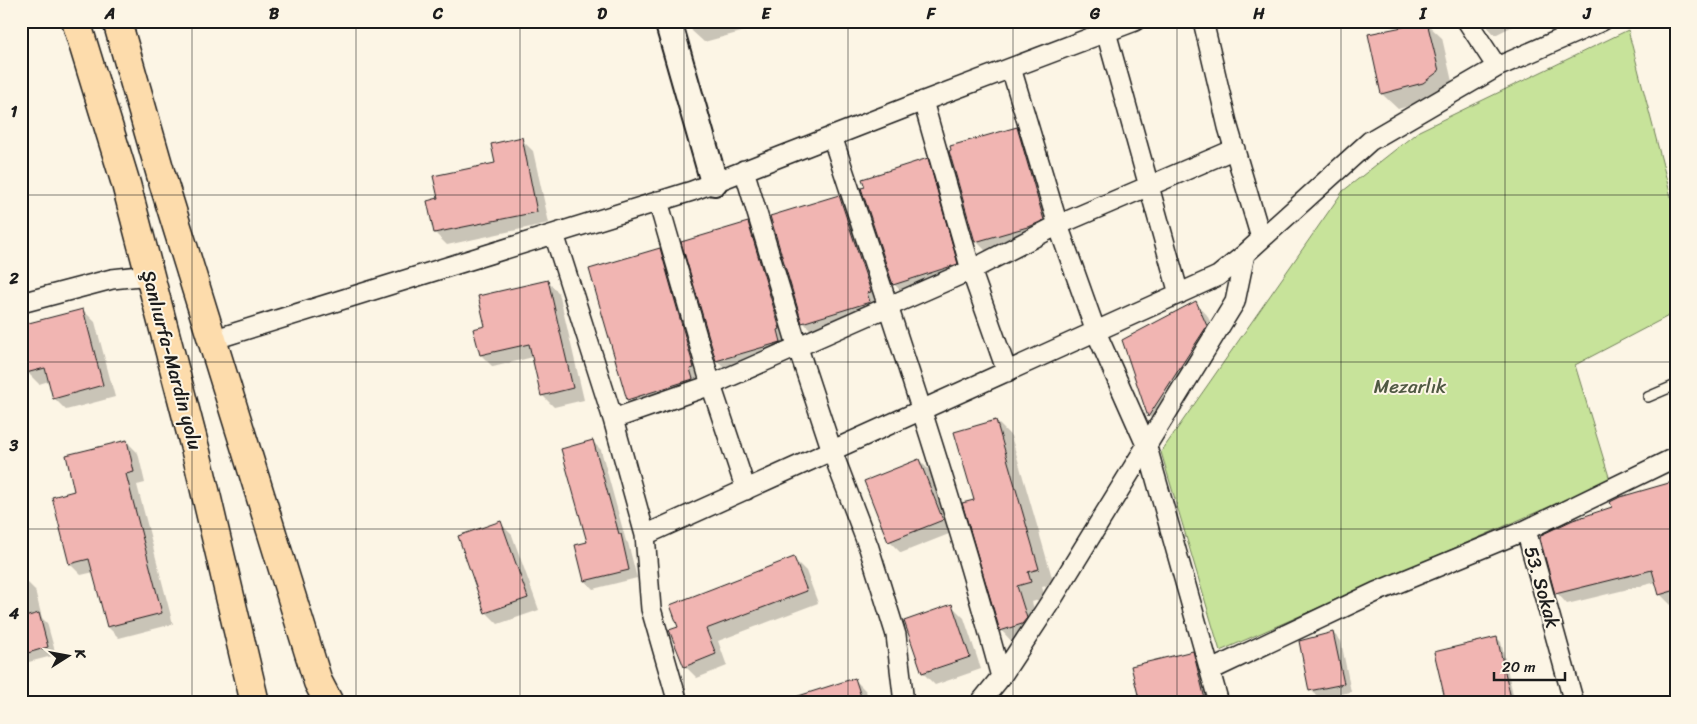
<svg xmlns="http://www.w3.org/2000/svg" width="1697" height="724" viewBox="0 0 1697 724" font-family="Sriracha,sans-serif">
  <style>
    .green { fill: #c7e39a; stroke: #72805b }
    .shadow { fill: #0003 }
    .building { fill: #f1b5b2; stroke: #1c1c1c }
    .lines { fill: none; stroke-linecap: round; stroke-linejoin: round }
    .lane-casing { stroke: #1c1c1c; stroke-width: 12 }
    .street-casing { stroke: #1c1c1c; stroke-width: 22 }
    .secondary-casing { stroke: #1c1c1c; stroke-width: 30 }
    .highway-casing { stroke: #1c1c1c; stroke-width: 31 }
    .lane { stroke: #fcf5e5; stroke-width: 9 }
    .street { stroke: #fcf5e5; stroke-width: 19 }
    .secondary { stroke: #fcf5e5; stroke-width: 26 }
    .highway { stroke: #fddcac; stroke-width: 28 }
    .grid { fill: none; stroke: #1c1c1c; stroke-width: 1; stroke-opacity: 0.55 }
    .labels { text-anchor: middle; dominant-baseline: central; stroke-width: 4; stroke-linejoin: round; paint-order: stroke }
    .street-label { font-size: 19px; fill: #1c1c1c; stroke: #fcf5e5 }
    .park-label { font-size: 19px; fill: #4f5842; stroke: #fcf5e5 }
    .neatline { fill: none; stroke: #1c1c1c; stroke-width: 2 }
    .grid-label { font-size: 16px; text-anchor: middle; font-weight: bold; fill: #1c1c1c }
  </style>
  <rect width="100%" height="100%" fill="#fcf5e5"/>
  <filter id="ink" filterUnits="userSpaceOnUse"><feTurbulence type="fractalNoise" baseFrequency=".02" numOctaves="2"/><feDisplacementMap in="SourceGraphic" scale="10" xChannelSelector="R" yChannelSelector="G"/><feConvolveMatrix kernelMatrix="1 2 1 2 8 2 1 2 1" color-interpolation-filters="sRGB"/></filter>
  <g filter="url(#ink)">
    <!-- green -->
    <path class="green" d="M 1628,30 L 1676,216 L 1676,312 L 1575,365 L 1610,480 L 1220,651 L 1161,452 L 1343,191 L 1419,131 Z"/>
    <!-- shadow -->
    <path class="shadow" d="M 689,21 L 778,21 L 778,22 L 704,42 L 692,31 Z
      M 1097,21 L 1121,21 L 1103,27 Z
      M 1482,21 L 1523,21 L 1495,35 Z
      M 1426,23 L 1442,38 L 1453,86 L 1438,98 L 1398,109 L 1382,94 L 1369,35 Z
      M 1017,129 L 1029,141 L 1055,232 L 988,253 L 976,241 Z
      M 521,139 L 533,151 L 549,223 L 447,245 L 435,233 L 429,202 L 439,199 L 497,164 Z
      M 927,159 L 939,171 L 969,276 L 906,296 L 894,284 Z
      M 839,196 L 851,208 L 883,304 L 815,334 L 803,322 Z
      M 748,224 L 763,239 L 795,344 L 732,376 L 717,361 L 683,243 Z
      M 660,250 L 675,265 L 709,383 L 644,415 L 628,399 Z
      M 547,281 L 559,293 L 584,400 L 554,407 L 542,395 L 533,357 L 493,367 L 481,355 L 487,327 Z
      M 1196,303 L 1207,315 L 1218,339 L 1160,427 L 1149,416 L 1123,341 Z
      M 83,310 L 95,322 L 115,397 L 66,410 L 54,398 L 49,381 L 39,384 L 27,372 Z
      M 996,421 L 1011,436 L 1054,584 L 1042,587 L 1045,598 L 1032,602 L 1041,633 L 1038,639 L 1016,646 L 1001,630 L 975,501 Z
      M 127,442 L 138,453 L 145,483 L 137,485 L 173,624 L 119,638 L 108,627 L 94,572 L 81,575 L 70,564 L 76,492 Z
      M 593,442 L 601,450 L 626,541 L 628,543 L 637,578 L 593,589 L 585,581 L 589,543 Z
      M 919,460 L 931,472 L 954,532 L 901,553 L 889,541 Z
      M 1676,482 L 1676,604 L 1671,605 L 1660,594 L 1657,582 L 1567,604 L 1557,593 L 1613,508 Z
      M 500,523 L 512,535 L 539,610 L 498,624 L 486,612 Z
      M 794,559 L 806,571 L 818,603 L 718,641 L 727,666 L 697,678 L 685,666 L 679,627 Z
      M 27,582 L 35,590 L 42,618 L 47,623 L 56,655 L 21,664 L 21,583 Z
      M 952,606 L 964,618 L 981,669 L 935,685 L 923,673 L 906,622 Z
      M 1333,633 L 1341,641 L 1351,692 L 1319,698 L 1311,690 Z
      M 1497,638 L 1501,642 L 1515,703 L 1447,703 Z
      M 1192,652 L 1207,667 L 1216,703 L 1141,703 Z
      M 854,679 L 866,691 L 870,703 L 780,703 Z
      M 1304,698 L 1309,703 L 1285,703 Z"/>
    <!-- building -->
    <path class="building" d="M 1427,22 L 1439,71 L 1423,83 L 1381,94 L 1368,34 Z
      M 1017,127 L 1044,220 L 1031,226 L 975,242 L 949,151 L 951,150 L 950,146 Z
      M 522,137 L 537,212 L 434,233 L 427,201 L 438,198 L 433,176 L 495,163 L 491,144 Z
      M 928,158 L 958,264 L 893,285 L 861,188 L 865,187 L 862,179 Z
      M 839,195 L 871,292 L 867,293 L 870,302 L 802,323 L 770,216 Z
      M 748,222 L 780,329 L 778,330 L 781,342 L 716,361 L 681,242 Z
      M 660,248 L 694,368 L 690,369 L 693,379 L 627,400 L 589,269 Z
      M 548,280 L 573,388 L 541,396 L 529,344 L 480,355 L 473,329 L 485,326 L 478,296 Z
      M 1196,301 L 1207,326 L 1148,417 L 1122,340 Z
      M 83,309 L 103,385 L 53,399 L 45,368 L 26,373 L 21,354 L 21,325 Z
      M 996,420 L 1039,569 L 1028,572 L 1031,582 L 1017,586 L 1027,618 L 1022,624 L 1000,631 L 962,503 L 974,500 L 954,432 Z
      M 127,440 L 134,472 L 126,474 L 162,613 L 107,627 L 89,559 L 69,564 L 52,497 L 74,491 L 66,455 Z
      M 593,440 L 619,534 L 621,534 L 629,570 L 584,581 L 575,545 L 587,542 L 561,449 Z
      M 919,459 L 943,520 L 888,542 L 864,481 Z
      M 1676,481 L 1676,590 L 1659,595 L 1652,570 L 1555,594 L 1540,539 L 1541,535 L 1573,520 L 1612,507 L 1610,502 L 1620,497 Z
      M 501,521 L 528,598 L 485,613 L 458,536 Z
      M 794,557 L 807,591 L 706,629 L 716,654 L 684,667 L 669,630 L 678,627 L 670,605 Z
      M 952,604 L 970,657 L 922,673 L 904,621 Z
      M 39,613 L 48,647 L 21,655 L 21,618 Z
      M 1333,632 L 1344,684 L 1309,691 L 1299,641 Z
      M 1497,637 L 1512,703 L 1446,703 L 1434,652 Z
      M 1193,651 L 1206,703 L 1140,703 L 1131,666 Z
      M 855,678 L 863,703 L 790,703 L 789,699 Z"/>
    <g class="lines">
      <defs>
        <path id="lane" d="M 1648,397 L 1676,385"/>
        <path id="street" d="M 1203,21 L 1228,127 L 1261,238
          M 1467,21 L 1497,67
          M 1106,32 L 1179,294
          M 1011,68 L 1058,225 L 1096,332 L 1147,447 L 1219,703
          M 923,101 L 971,270 L 1007,372
          M 832,136 C 891,316 952,495 1001,677
          M 744,170 L 797,345 L 832,451 L 869,548 L 896,635 L 904,703
          M 658,201 L 711,385 L 746,490
          M 554,234 L 613,419 L 645,535 L 651,609 L 678,703
          M 21,303 L 112,279 L 149,275
          M 212,340 L 692,191 L 913,105 L 1135,21
          M 613,419 L 711,385 L 971,270 L 1058,225 L 1235,149
          M 1526,530 L 1574,703
          M 645,535 L 1218,276 L 1245,254 L 1370,141 L 1497,67 L 1602,21
          M 1211,670 L 1376,592 L 1526,530 L 1676,457
          M 980,703 L 1001,677 L 1051,601 L 1235,302 L 1245,254"/>
        <path id="secondary" d="M 668,21 L 714,182"/>
        <path id="highway" d="M 76,21 L 126,184 L 196,452 L 255,703
          M 117,21 L 161,175 L 318,682 L 329,703"/>
      </defs>
      <!-- lane casing -->
      <use href="#lane" class="lane-casing"/>
      <!-- street casing -->
      <use href="#street" class="street-casing"/>
      <!-- secondary casing -->
      <use href="#secondary" class="secondary-casing"/>
      <!-- highway casing -->
      <use href="#highway" class="highway-casing"/>
      <!-- lane -->
      <use href="#lane" class="lane"/>
      <!-- street -->
      <use href="#street" class="street"/>
      <!-- secondary -->
      <use href="#secondary" class="secondary"/>
      <!-- highway -->
      <use href="#highway" class="highway"/>
    </g>
  </g>
  <!-- grid -->
  <path class="grid" d="M 192,21 L 192,703M 356,21 L 356,703M 520,21 L 520,703M 684,21 L 684,703M 848,21 L 848,703M 1013,21 L 1013,703M 1177,21 L 1177,703M 1341,21 L 1341,703M 1505,21 L 1505,703M 21,195 L 1676,195M 21,362 L 1676,362M 21,529 L 1676,529"/>
  <g class="labels">
    <!-- street labels -->
    <g class="street-label">
      <text transform="translate(172 360) rotate(75)">Şanlıurfa-Mardin yolu</text>
      <text transform="translate(1542 587) rotate(74)">53. Sokak</text>
    </g>
    <!-- park labels -->
    <g class="park-label">
      <text x="1410" y="386">Mezarlık</text>
    </g>
  </g>
  <!-- margin -->
  <rect width="1697" height="724" fill="none" stroke="#fcf5e5" stroke-width="55"/>
  <!-- north arrow -->
  <g transform="translate(68 656) rotate(79)" stroke="#fcf5e5" stroke-width="4" paint-order="stroke">
  <path d="M0-4L9 19L0 12L-9 19Z" fill="#1c1c1c"/>
  <text y="-8" font-size="14" font-weight="bold" text-anchor="middle" fill="#1c1c1c">K</text>
  </g>
  <!-- scale -->
  <path d="M1494 672v8h71v-8" fill="none" stroke="#1c1c1c" stroke-width="2.5"/>
  <text x="1502" y="672" font-size="15" fill="#1c1c1c" stroke="#fcf5e5" stroke-width="4" paint-order="stroke">20 m</text>
  <rect x="28" y="28" width="1642" height="668" class="neatline"/>
  <g class="grid-label">
    <text x="110" y="19">A</text>
    <text x="274" y="19">B</text>
    <text x="438" y="19">C</text>
    <text x="602" y="19">D</text>
    <text x="766" y="19">E</text>
    <text x="931" y="19">F</text>
    <text x="1095" y="19">G</text>
    <text x="1259" y="19">H</text>
    <text x="1423" y="19">I</text>
    <text x="1587" y="19">J</text>
    <text x="14" y="117">1</text>
    <text x="14" y="284">2</text>
    <text x="14" y="451">3</text>
    <text x="14" y="619">4</text>
  </g>
</svg>
